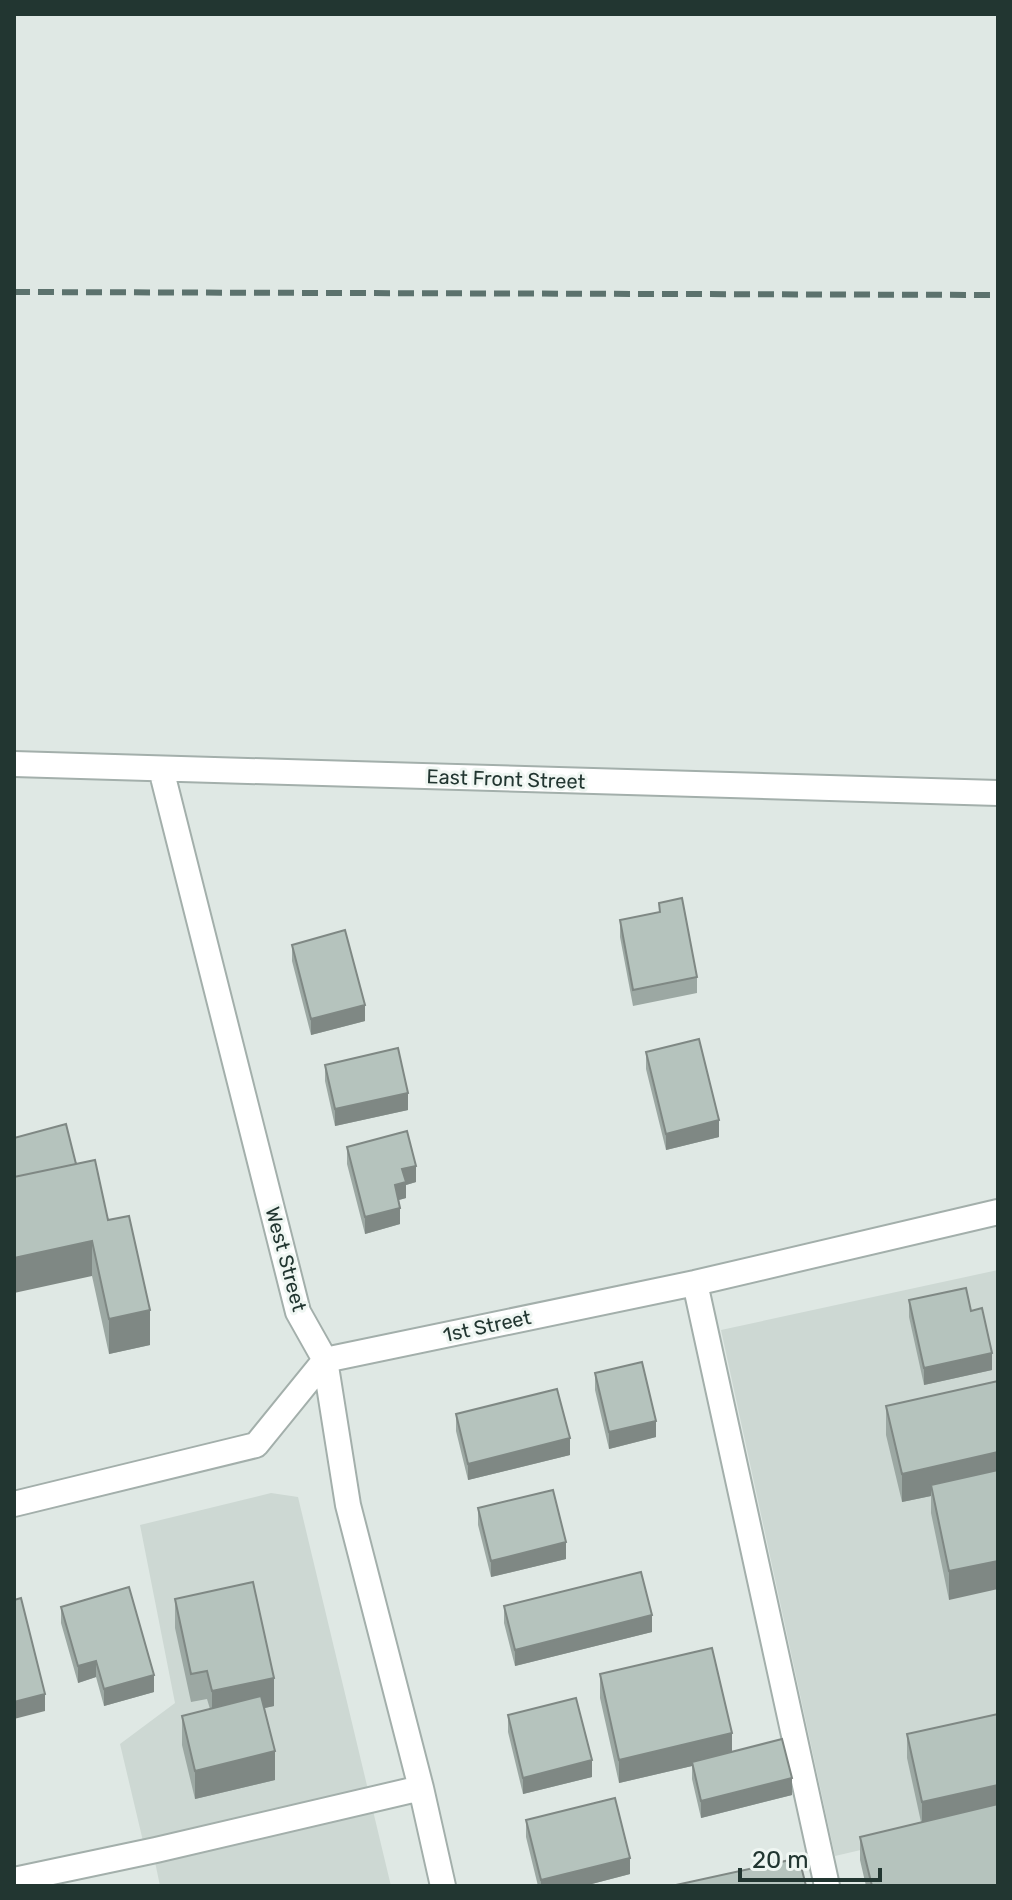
<svg xmlns="http://www.w3.org/2000/svg" width="1012" height="1900" viewBox="0 0 1012 1900" font-family="Rubik,sans-serif">
  <style>
    .built { fill: #cdd8d3 }
    .lines { fill: none; stroke-linecap: round; stroke-linejoin: round }
    .minor-casing { stroke: #a3afab; stroke-width: 28 }
    .minor { stroke: #fff; stroke-width: 24 }
    .rail { stroke: #5c726d; stroke-width: 6; stroke-dasharray: 16 8; stroke-linecap: butt }
    .wall { fill: #9ca8a3 }
    .shaded-wall { fill: #7f8884 }
    .building { fill: #b5c3bd; stroke: #7f8884; stroke-width: 2 }
    .labels { text-anchor: middle; dominant-baseline: central; stroke-width: 6; stroke-linejoin: round; paint-order: stroke }
    .street-label { font-size: 20px; fill: #223631; stroke: #eff6f2 }
  </style>
  <rect width="100%" height="100%" fill="#dfe8e4"/>
  <!-- built -->
  <path class="built" d="M 998,1270 L 998,1818 L 835,1856 L 721,1330 Z
    M 271,1493 L 298,1497 L 391,1886 L 160,1886 L 154,1857 L 147,1858 L 120,1744 L 175,1703 L 140,1525 Z"/>
  <g class="lines">
    <defs>
      <path id="minor" d="M 14,764 L 998,793
        M 161,769 L 298,1312 L 325,1360 L 348,1505 L 421,1788 L 443,1886
        M 695,1283 L 827,1886
        M 14,1504 L 256,1445 L 325,1360 L 695,1283 L 998,1212
        M 14,1880 L 156,1850 L 421,1788"/>
    </defs>
    <!-- minor casing -->
    <use href="#minor" class="minor-casing"/>
    <!-- minor -->
    <use href="#minor" class="minor"/>
    <!-- rail -->
    <path class="rail" d="M 14,292 L 998,295"/>
  </g>
  <!-- wall -->
  <path class="wall" d="M 659,903 L 697,977 L 697,993 L 633,1006 L 620,937 L 620,920 L 659,912 Z
    M 292,945 L 365,1021 L 311,1035 L 292,961 Z
    M 646,1052 L 719,1137 L 666,1150 L 646,1069 Z
    M 325,1065 L 408,1110 L 335,1126 L 325,1081 Z
    M 347,1147 L 416,1182 L 406,1185 L 406,1198 L 399,1200 L 400,1224 L 365,1234 L 347,1164 Z
    M 76,1164 L 108,1220 L 150,1345 L 109,1354 L 92,1276 Z
    M 909,1300 L 971,1311 L 992,1370 L 924,1385 L 909,1317 Z
    M 595,1373 L 656,1437 L 609,1449 L 595,1390 Z
    M 998,1381 L 949,1600 L 931,1513 L 931,1496 L 902,1502 L 886,1435 L 886,1406 Z
    M 456,1414 L 570,1455 L 468,1480 L 456,1431 Z
    M 478,1508 L 566,1559 L 491,1577 L 478,1525 Z
    M 175,1599 L 274,1706 L 264,1708 L 275,1780 L 195,1799 L 182,1745 L 182,1716 L 210,1709 L 207,1699 L 191,1702 L 175,1628 Z
    M 504,1606 L 652,1632 L 515,1666 L 504,1623 Z
    M 61,1607 L 154,1692 L 104,1706 L 96,1677 L 78,1683 L 61,1623 Z
    M 600,1674 L 732,1752 L 792,1795 L 701,1818 L 692,1779 L 692,1766 L 619,1783 L 600,1698 Z
    M 508,1715 L 592,1777 L 523,1794 L 508,1732 Z
    M 907,1734 L 998,1886 L 866,1886 L 860,1860 L 860,1837 L 921,1822 L 907,1758 Z
    M 526,1820 L 630,1874 L 584,1886 L 538,1886 L 526,1837 Z"/>
  <!-- shaded-wall -->
  <path class="shaded-wall" d="M 365,1005 L 365,1021 L 311,1035 L 311,1019 Z
    M 408,1093 L 408,1110 L 335,1126 L 335,1109 Z
    M 719,1120 L 719,1137 L 666,1150 L 666,1134 Z
    M 416,1166 L 416,1182 L 406,1185 L 406,1198 L 395,1201 L 395,1185 L 402,1169 Z
    M 400,1208 L 400,1224 L 365,1234 L 365,1217 Z
    M 92,1241 L 92,1276 L 14,1293 L 14,1258 Z
    M 150,1310 L 150,1345 L 109,1354 L 109,1319 Z
    M 992,1353 L 992,1370 L 924,1385 L 924,1368 Z
    M 656,1421 L 656,1437 L 609,1449 L 609,1432 Z
    M 570,1438 L 570,1455 L 468,1480 L 468,1464 Z
    M 998,1452 L 998,1480 L 931,1485 L 931,1496 L 902,1502 L 902,1474 Z
    M 566,1542 L 566,1559 L 491,1577 L 491,1561 Z
    M 998,1561 L 998,1589 L 949,1600 L 949,1571 Z
    M 652,1615 L 652,1632 L 515,1666 L 515,1650 Z
    M 96,1661 L 96,1677 L 78,1683 L 78,1666 Z
    M 154,1675 L 154,1692 L 104,1706 L 104,1689 Z
    M 274,1678 L 274,1706 L 212,1720 L 212,1691 Z
    M 45,1694 L 45,1711 L 14,1719 L 14,1702 Z
    M 732,1733 L 732,1756 L 692,1762 L 692,1766 L 619,1783 L 619,1760 Z
    M 275,1751 L 275,1780 L 195,1799 L 195,1771 Z
    M 592,1760 L 592,1777 L 523,1794 L 523,1778 Z
    M 792,1778 L 792,1795 L 701,1818 L 701,1801 Z
    M 998,1785 L 998,1809 L 922,1826 L 922,1802 Z
    M 630,1858 L 630,1874 L 584,1886 L 541,1886 L 541,1880 Z"/>
  <!-- building -->
  <path class="building" d="M 682,898 L 697,977 L 633,990 L 620,920 L 660,912 L 659,903 Z
    M 345,930 L 365,1005 L 311,1019 L 292,945 Z
    M 699,1039 L 719,1120 L 666,1134 L 646,1052 Z
    M 398,1048 L 408,1093 L 335,1109 L 325,1065 Z
    M 66,1124 L 76,1164 L 14,1177 L 14,1138 Z
    M 407,1131 L 416,1166 L 402,1169 L 406,1182 L 395,1185 L 400,1208 L 365,1217 L 347,1147 Z
    M 95,1160 L 108,1220 L 129,1216 L 150,1310 L 109,1319 L 92,1241 L 14,1258 L 14,1177 Z
    M 966,1288 L 971,1311 L 982,1308 L 992,1353 L 924,1368 L 909,1300 Z
    M 642,1362 L 656,1421 L 609,1432 L 595,1373 Z
    M 998,1381 L 998,1452 L 902,1474 L 886,1406 Z
    M 557,1389 L 570,1438 L 468,1464 L 456,1414 Z
    M 998,1470 L 998,1561 L 949,1571 L 931,1485 Z
    M 553,1490 L 566,1542 L 491,1561 L 478,1508 Z
    M 641,1572 L 652,1615 L 515,1650 L 504,1606 Z
    M 253,1582 L 274,1678 L 212,1691 L 207,1671 L 191,1674 L 175,1599 Z
    M 129,1587 L 154,1675 L 104,1689 L 96,1661 L 78,1666 L 61,1607 Z
    M 21,1598 L 45,1694 L 14,1702 L 14,1600 Z
    M 712,1648 L 732,1733 L 619,1760 L 600,1674 Z
    M 261,1696 L 275,1751 L 195,1771 L 182,1716 Z
    M 576,1698 L 592,1760 L 523,1778 L 508,1715 Z
    M 998,1714 L 998,1785 L 922,1802 L 907,1734 Z
    M 782,1739 L 792,1778 L 701,1801 L 692,1762 Z
    M 615,1798 L 630,1858 L 541,1880 L 526,1820 Z
    M 998,1804 L 998,1886 L 872,1886 L 860,1837 Z
    M 799,1858 L 806,1886 L 676,1885 Z"/>
  <g class="labels">
    <!-- street labels -->
    <g class="street-label">
      <text transform="translate(506 779) rotate(2)">East Front Street</text>
      <text transform="translate(286 1259) rotate(75)">West Street</text>
      <text transform="translate(487 1326) rotate(-12)">1st Street</text>
    </g>
  </g>
  <!-- border -->
  <rect width="1012" height="1900" fill="none" stroke="#223631" stroke-width="32"/>
  <!-- scale -->
  <path d="M740 1868v12h140v-12" fill="none" stroke="#223631" stroke-width="4"/>
  <text x="752" y="1868" font-size="24" fill="#223631" stroke="#eff6f2" stroke-width="6" paint-order="stroke">20 m</text>
</svg>
